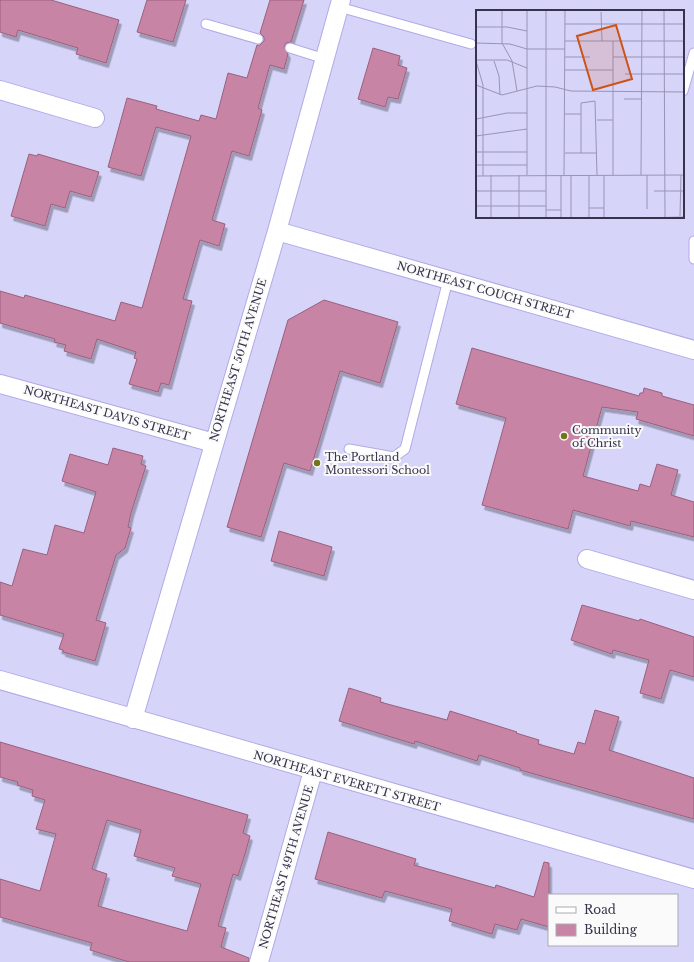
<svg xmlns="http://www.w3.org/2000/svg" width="694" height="962" viewBox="0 0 694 962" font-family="'Libre Baskerville',serif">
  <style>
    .building { fill: #c884a5; stroke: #9b5f7d; fill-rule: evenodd; filter: url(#shadow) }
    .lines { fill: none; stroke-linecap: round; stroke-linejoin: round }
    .service-casing { stroke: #b0aae7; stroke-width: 11 }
    .minor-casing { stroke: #b0aae7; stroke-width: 20 }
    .service { stroke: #fff; stroke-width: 9 }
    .minor { stroke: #fff; stroke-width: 18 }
    .poi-dot { fill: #747419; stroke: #fafafa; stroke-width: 1.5 }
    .labels { text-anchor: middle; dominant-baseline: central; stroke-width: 4; stroke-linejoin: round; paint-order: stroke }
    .street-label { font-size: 11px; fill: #36334c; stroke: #fafafa }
    .poi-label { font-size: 11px; fill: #36334c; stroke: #fafafa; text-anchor: start }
    .inset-road { fill: none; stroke: #9794b4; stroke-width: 1 }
    .view { fill: #cd5316; fill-opacity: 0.15; stroke: #cd5316; stroke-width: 2 }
    .inset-edge { fill: none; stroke: #36334c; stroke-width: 2 }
  </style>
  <defs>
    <filter id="shadow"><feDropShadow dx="2.5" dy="4.5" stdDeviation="0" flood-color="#0004"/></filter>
  </defs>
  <rect width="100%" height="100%" fill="#d7d4fa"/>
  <!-- building -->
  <path class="building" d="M 0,0 L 51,0 L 119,20 L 106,63 L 76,54 L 78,48 L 18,30 L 16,37 L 0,32 Z
    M 147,0 L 186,0 L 173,42 L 137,32 Z
    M 270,0 L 304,0 L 291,42 L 286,43 L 284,47 L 288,54 L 284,69 L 270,65 L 258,108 L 262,110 L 249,156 L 232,151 L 212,220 L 225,224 L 219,246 L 200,240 L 183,299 L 192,301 L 169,385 L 161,383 L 158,392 L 129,384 L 137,359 L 134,358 L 136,352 L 97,339 L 91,359 L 64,351 L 66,345 L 54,342 L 55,339 L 0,323 L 0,291 L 24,298 L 25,295 L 115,321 L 121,302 L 142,308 L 191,136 L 156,127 L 141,176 L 108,167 L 127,98 L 157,106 L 156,109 L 199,121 L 201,115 L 216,119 L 228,73 L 247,78 L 257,45 L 260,45 L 264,41 L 264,37 L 260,33 Z
    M 373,48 L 400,56 L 398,65 L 407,68 L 398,99 L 388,97 L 385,107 L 358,99 Z
    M 29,154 L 37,156 L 38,154 L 99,172 L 91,197 L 70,191 L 65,208 L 51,204 L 45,226 L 11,216 Z
    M 324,300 L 398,322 L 380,383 L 340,371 L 310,471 L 284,463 L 261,537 L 227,527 L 288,320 Z
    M 472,348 L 639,396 L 640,393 L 643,393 L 644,388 L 662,393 L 662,396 L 694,405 L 694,436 L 636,419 L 638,412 L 602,407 L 583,476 L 638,491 L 640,484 L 650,487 L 657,464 L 678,470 L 671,495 L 694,502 L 694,537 L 631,521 L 630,526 L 573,510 L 568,529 L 482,505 L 506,418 L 456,404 Z
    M 113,448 L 143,456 L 141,464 L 146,466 L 131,513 L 128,527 L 131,528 L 125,548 L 116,555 L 96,620 L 106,623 L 95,661 L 63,652 L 63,650 L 59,649 L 64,634 L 0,615 L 0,582 L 12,586 L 23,549 L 47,555 L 55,525 L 84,533 L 96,492 L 62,481 L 70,454 L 108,465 Z
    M 279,531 L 332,547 L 324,576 L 271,561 Z
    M 582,605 L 639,621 L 640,619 L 694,637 L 694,677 L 670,670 L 661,699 L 640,693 L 649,660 L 613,650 L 612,654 L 571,640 Z
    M 349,688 L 381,698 L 380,702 L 447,720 L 450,711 L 517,732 L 516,733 L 539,740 L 538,744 L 574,754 L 578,742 L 585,744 L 595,710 L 619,717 L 609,750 L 694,778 L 694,819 L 520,770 L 520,768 L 479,755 L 477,761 L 415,741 L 414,744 L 339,721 Z
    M 0,742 L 248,815 L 243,833 L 250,836 L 245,854 L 238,876 L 233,874 L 218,926 L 226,928 L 221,947 L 249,958 L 249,962 L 129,962 L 90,950 L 92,943 L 0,917 L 0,879 L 40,891 L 56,834 L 36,829 L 45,800 L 32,796 L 33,790 L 17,785 L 18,782 L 0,777 ZM 107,820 L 141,830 L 134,856 L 175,868 L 172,876 L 201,884 L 187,931 L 98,906 L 107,874 L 92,869 Z
    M 328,832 L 416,859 L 414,865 L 495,888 L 496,885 L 534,897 L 544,862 L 549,863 L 549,927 L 521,919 L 517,930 L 495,924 L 492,934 L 449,921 L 452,909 L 385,891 L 382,898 L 315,879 Z"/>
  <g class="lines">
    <defs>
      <path id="service" d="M 339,7 L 471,44
        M 206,24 L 258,39
        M 290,48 L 325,59
        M 683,91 L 694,53
        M 694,241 L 694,259
        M 349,449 L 394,457 L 405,449 L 448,280"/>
      <path id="minor" d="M 0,90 L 95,118
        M 277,231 L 694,350
        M 0,384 L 214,443
        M 587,559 L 694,590
        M 0,680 L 694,879
        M 133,719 L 277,231 L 341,0
        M 259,962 L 313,771"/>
    </defs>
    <!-- service casing -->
    <use href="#service" class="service-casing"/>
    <!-- minor casing -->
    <use href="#minor" class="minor-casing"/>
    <!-- service -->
    <use href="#service" class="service"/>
    <!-- minor -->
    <use href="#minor" class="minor"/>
  </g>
  <!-- markers -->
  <g class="poi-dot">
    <circle cx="564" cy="436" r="4"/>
    <circle cx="317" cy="463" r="4"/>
  </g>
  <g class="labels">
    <!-- street labels -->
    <g class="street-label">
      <text transform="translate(485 290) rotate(16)">NORTHEAST COUCH STREET</text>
      <text transform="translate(238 360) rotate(-73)">NORTHEAST 50TH AVENUE</text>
      <text transform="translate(107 413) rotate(16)">NORTHEAST DAVIS STREET</text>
      <text transform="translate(347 781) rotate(16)">NORTHEAST EVERETT STREET</text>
      <text transform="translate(286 867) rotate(-74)">NORTHEAST 49TH AVENUE</text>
    </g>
    <!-- poi labels -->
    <g class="poi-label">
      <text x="572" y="430">Community<tspan x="572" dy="13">of Christ</tspan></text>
      <text x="325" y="457">The Portland<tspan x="325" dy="13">Montessori School</tspan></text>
    </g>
  </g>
  <!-- overview -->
  <g transform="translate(476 10)">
    <rect width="208" height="208" fill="#d7d4fa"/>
    <path class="inset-road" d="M 26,0 L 26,33 L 36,51 L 41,81M 70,0 L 70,208M 188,0 L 189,208M 125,2 L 126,31M 89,14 L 208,14M 0,17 L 31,17 L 51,21M 89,31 L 208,31M 137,31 L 137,165M 0,33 L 34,34 L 51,39 L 89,39M 89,47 L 114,47M 137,47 L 208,47M 0,50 L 31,50 L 51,58M 0,51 L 7,75 L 7,166M 18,51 L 23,66 L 24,85M 89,60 L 137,60M 149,64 L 208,64M 0,75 L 26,85 L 61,76 L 79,77 L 95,81 L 208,82M 148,89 L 165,89M 89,104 L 105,104M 0,109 L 31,103 L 51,103M 121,110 L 137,110M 0,126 L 51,119M 0,142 L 51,142M 89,143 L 121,143M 105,143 L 105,93 L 119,91 L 121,165M 0,155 L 51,155M 15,165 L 15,208M 43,165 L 43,208M 51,165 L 51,0M 88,165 L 89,0M 165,165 L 166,0M 0,166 L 208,165M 0,181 L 70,181M 178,181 L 208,181M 0,196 L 70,196M 113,198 L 128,198M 171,199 L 171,165M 70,200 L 85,200M 204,206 L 205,165M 85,208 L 85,165M 95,208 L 95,165M 113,208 L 113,165M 128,208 L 128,165M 163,208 L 208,207"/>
    <path class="view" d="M 140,15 L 156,69 L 117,80 L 101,26 Z"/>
    <rect width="208" height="208" class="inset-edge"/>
  </g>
  <!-- legend -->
  <rect x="548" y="894" width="130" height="52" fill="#fafafa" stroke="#acaab4"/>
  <rect x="556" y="907" width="20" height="6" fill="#ffffff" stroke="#acaab4"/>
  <text x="584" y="914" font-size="12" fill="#36334c">Road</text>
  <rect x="556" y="924" width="20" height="12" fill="#c884a5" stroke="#acaab4"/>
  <text x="584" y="934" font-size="12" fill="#36334c">Building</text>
</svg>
